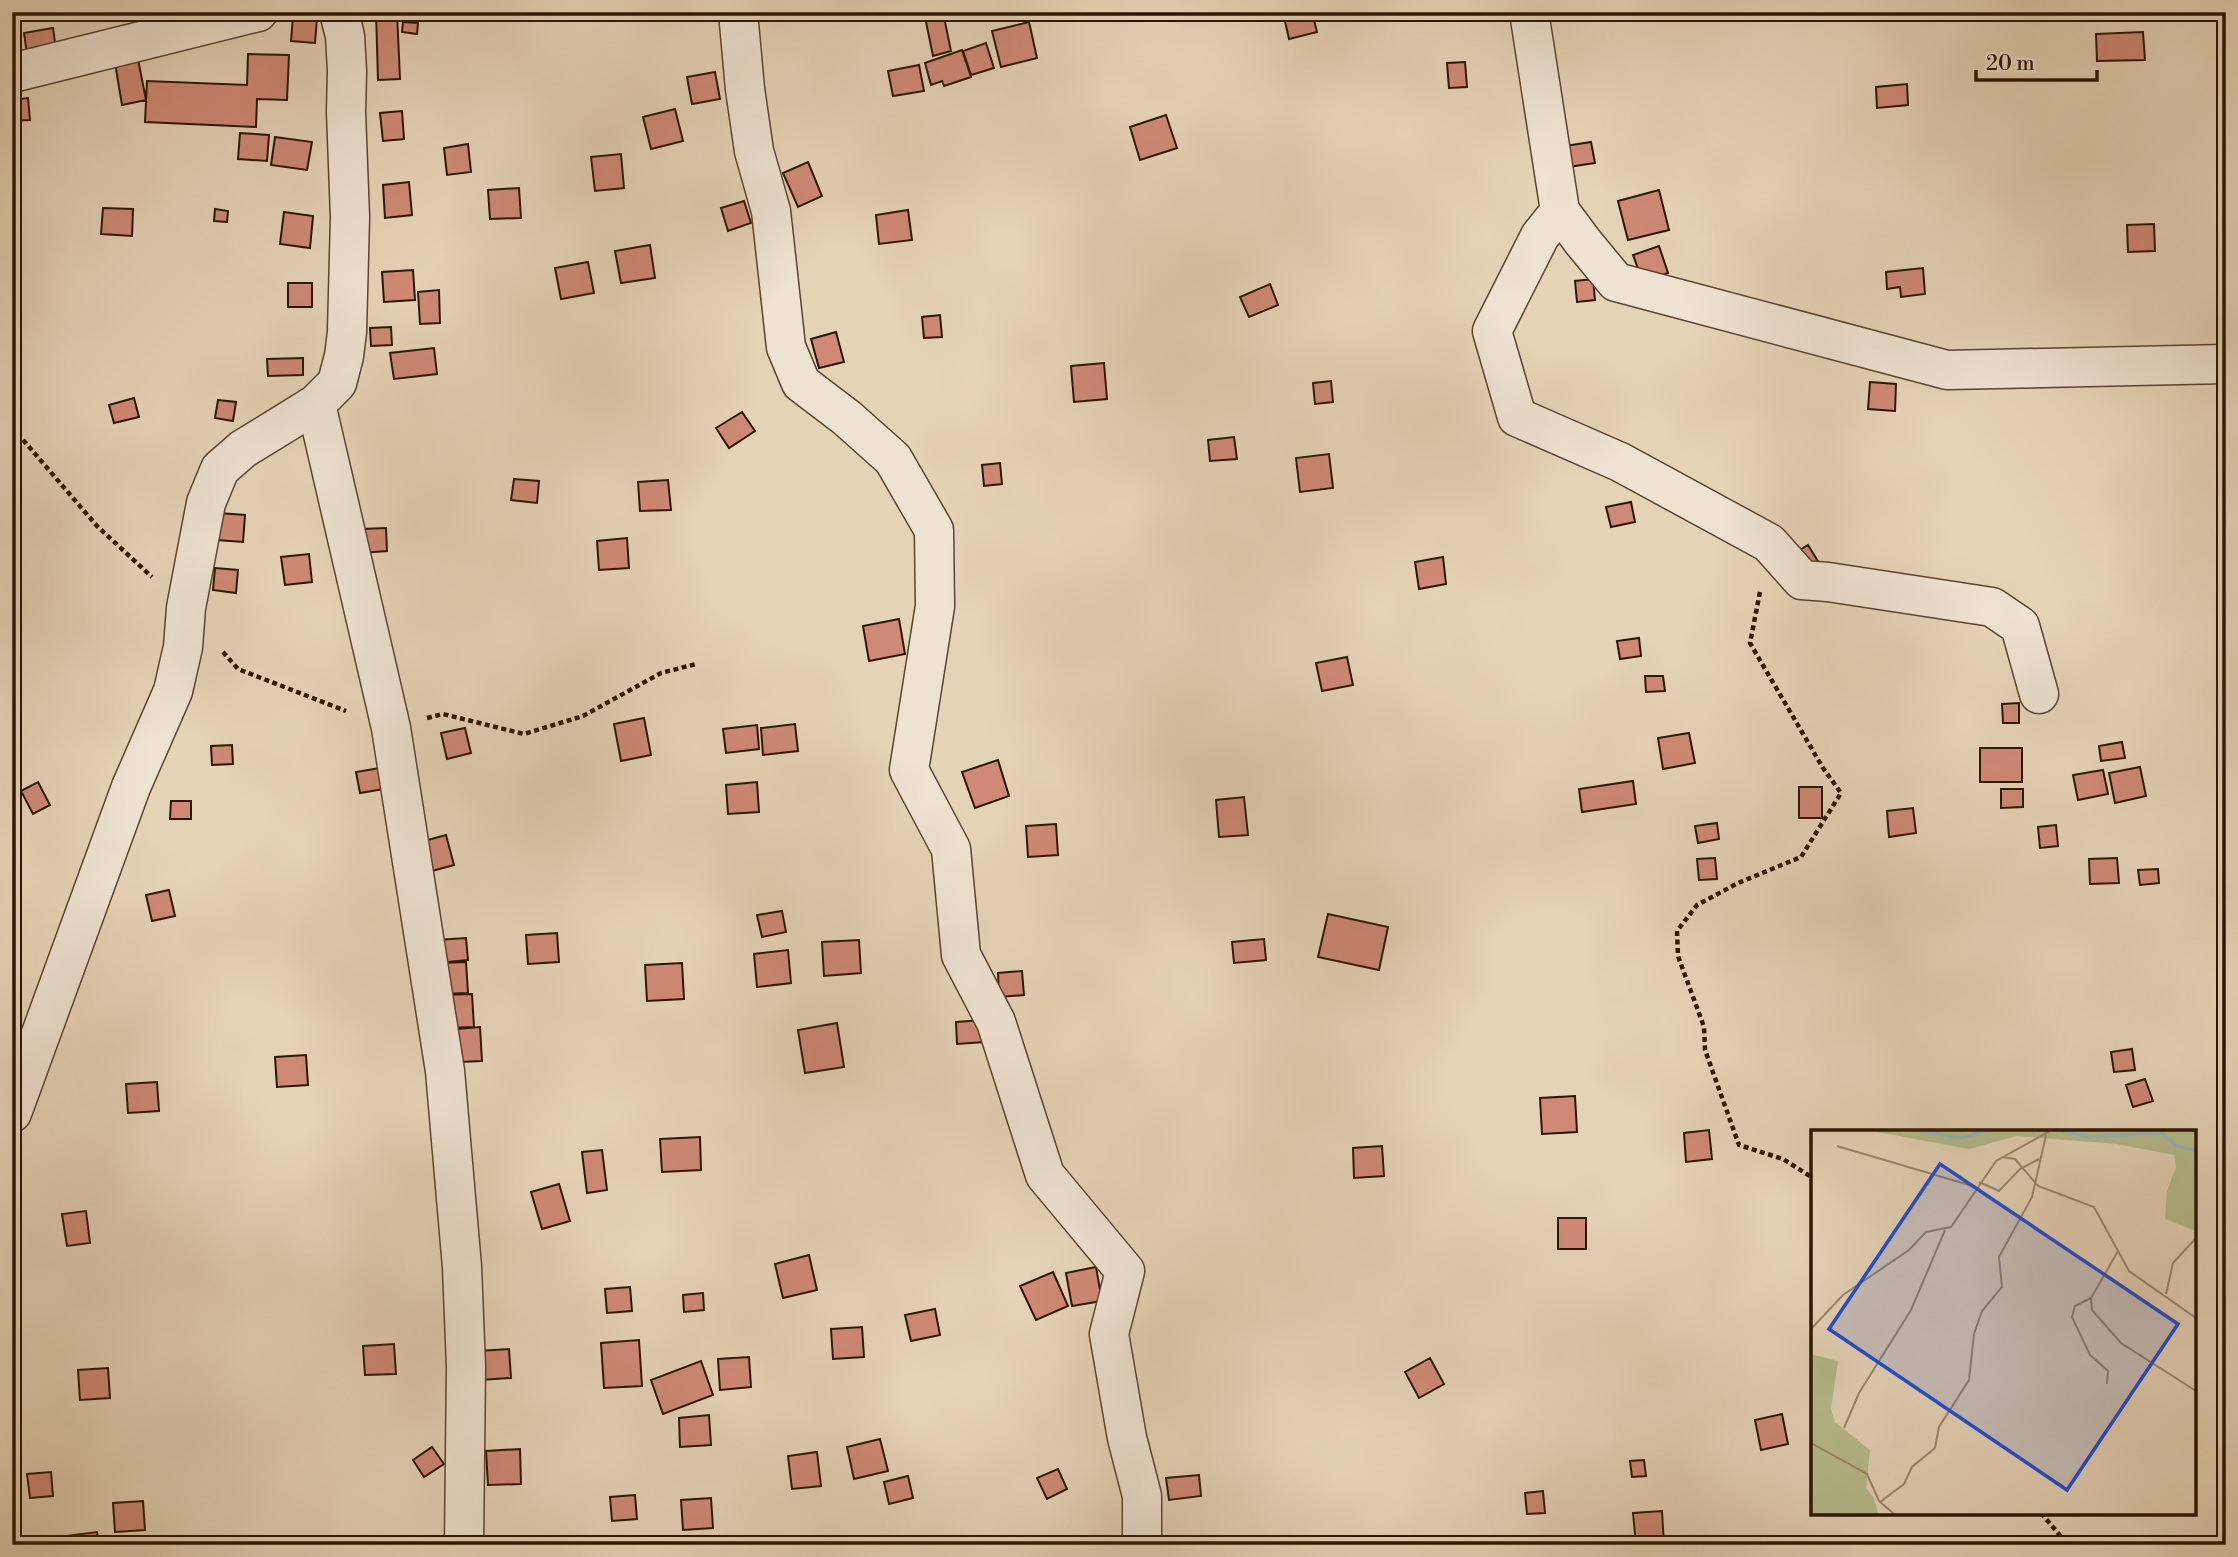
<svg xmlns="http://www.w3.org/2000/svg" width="2238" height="1557" viewBox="0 0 2238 1557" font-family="'Libre Bodoni',serif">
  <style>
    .building { fill: #cf8976; stroke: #2b1602; stroke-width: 2 }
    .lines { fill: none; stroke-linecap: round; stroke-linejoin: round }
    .minor-casing { stroke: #5a452f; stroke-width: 41 }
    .path { stroke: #2b1602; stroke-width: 4.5; stroke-dasharray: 5 3.5; stroke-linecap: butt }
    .minor { stroke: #eee2d0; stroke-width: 38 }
    .inset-river { fill: none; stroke: #9ab6b8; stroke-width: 3.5 }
    .inset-road { fill: none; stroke: #9b876e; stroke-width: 2 }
    .view { fill: #1d4ed8; fill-opacity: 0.15; stroke: #1d4ed8; stroke-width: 3.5 }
    .inset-edge { fill: none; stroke: #2b1602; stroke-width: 3.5 }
  </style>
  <rect width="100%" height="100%" fill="#e5d3b6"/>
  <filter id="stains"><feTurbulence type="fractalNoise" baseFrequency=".00286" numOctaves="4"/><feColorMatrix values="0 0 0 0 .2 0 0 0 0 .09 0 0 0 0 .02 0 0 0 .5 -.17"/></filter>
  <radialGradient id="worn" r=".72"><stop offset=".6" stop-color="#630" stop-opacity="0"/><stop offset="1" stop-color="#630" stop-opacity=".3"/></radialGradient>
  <!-- building -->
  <path class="building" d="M 376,12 L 397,12 L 400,79 L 378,80 Z
    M 924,12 L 943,12 L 951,51 L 933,56 Z
    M 1303,12 L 1312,12 L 1317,32 L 1289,39 L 1284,17 Z
    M 293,16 L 317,18 L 315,43 L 291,41 Z
    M 403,22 L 418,23 L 417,34 L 402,32 Z
    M 1029,22 L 1037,58 L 1001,67 L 992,31 Z
    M 53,28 L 56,49 L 27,54 L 24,33 Z
    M 2143,32 L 2145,60 L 2097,61 L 2096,34 Z
    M 986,43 L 994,68 L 971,75 L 963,51 Z
    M 962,50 L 971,77 L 944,86 L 942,81 L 931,85 L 925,63 Z
    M 248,54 L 289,55 L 287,100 L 257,99 L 256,127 L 145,122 L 147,81 L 247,85 Z
    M 138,59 L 146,100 L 122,105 L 115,63 Z
    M 1465,62 L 1467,87 L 1449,88 L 1447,63 Z
    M 919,65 L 924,91 L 893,96 L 888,71 Z
    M 715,72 L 720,99 L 692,104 L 687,77 Z
    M 1907,84 L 1908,105 L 1877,108 L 1876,87 Z
    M 28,98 L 30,120 L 12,121 L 12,100 Z
    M 675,109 L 683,141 L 651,149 L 643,117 Z
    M 402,111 L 404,139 L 383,141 L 380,113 Z
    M 1166,115 L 1177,148 L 1140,160 L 1130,127 Z
    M 240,133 L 269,135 L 267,161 L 238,159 Z
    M 275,137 L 312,142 L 307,170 L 271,165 Z
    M 1591,142 L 1595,163 L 1568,167 L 1565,146 Z
    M 468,144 L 471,172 L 447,175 L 444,148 Z
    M 621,154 L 624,188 L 595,191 L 591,157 Z
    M 808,162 L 822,196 L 798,207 L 783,173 Z
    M 409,182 L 412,215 L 385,218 L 383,185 Z
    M 519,188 L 521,218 L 490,219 L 488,190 Z
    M 1659,190 L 1669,230 L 1628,240 L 1618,201 Z
    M 744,201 L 751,223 L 728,231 L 721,208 Z
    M 103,208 L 133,209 L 132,236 L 101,234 Z
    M 215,209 L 228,211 L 227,222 L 214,221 Z
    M 908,210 L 912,240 L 879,244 L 876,215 Z
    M 284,212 L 313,216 L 310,248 L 280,244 Z
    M 2154,224 L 2155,251 L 2128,252 L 2127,225 Z
    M 650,245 L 655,278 L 621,283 L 615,251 Z
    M 1659,246 L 1668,273 L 1643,282 L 1633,255 Z
    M 588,262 L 594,293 L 561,299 L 555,268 Z
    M 1923,268 L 1925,294 L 1901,297 L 1900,287 L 1887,289 L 1886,272 Z
    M 413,270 L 415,300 L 384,302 L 382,272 Z
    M 1593,279 L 1595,300 L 1577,302 L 1575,281 Z
    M 288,283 L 312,283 L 312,307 L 288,307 Z
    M 1270,284 L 1278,305 L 1249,317 L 1240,297 Z
    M 439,290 L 440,323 L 420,324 L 418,292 Z
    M 940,315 L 942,337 L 924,338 L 922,317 Z
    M 391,327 L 392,345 L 371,346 L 370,328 Z
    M 836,332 L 844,362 L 819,368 L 811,339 Z
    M 434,348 L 437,374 L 394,379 L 390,353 Z
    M 303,358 L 303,375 L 268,376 L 267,359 Z
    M 1104,363 L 1107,399 L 1074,402 L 1071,366 Z
    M 1331,381 L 1333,402 L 1315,404 L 1313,383 Z
    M 1870,382 L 1896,384 L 1895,411 L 1868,409 Z
    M 134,398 L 139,417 L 114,423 L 109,405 Z
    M 218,400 L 236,402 L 233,421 L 215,418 Z
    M 742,412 L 755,431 L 729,448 L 716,428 Z
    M 1234,437 L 1237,459 L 1210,461 L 1208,440 Z
    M 1329,454 L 1333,488 L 1300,492 L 1296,458 Z
    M 1000,463 L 1002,484 L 984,486 L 982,465 Z
    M 514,479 L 539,481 L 537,503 L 511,500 Z
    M 668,480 L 671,510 L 640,511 L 638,482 Z
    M 1631,502 L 1635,522 L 1611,527 L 1606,507 Z
    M 219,513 L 245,515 L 243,542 L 217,540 Z
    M 386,528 L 387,551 L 362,553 L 362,529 Z
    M 627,538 L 629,568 L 599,570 L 597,541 Z
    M 1808,545 L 1819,563 L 1800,574 L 1789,557 Z
    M 309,554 L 312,582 L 285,585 L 281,557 Z
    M 1443,557 L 1446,584 L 1419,589 L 1415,562 Z
    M 215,568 L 238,570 L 236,593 L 213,590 Z
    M 899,619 L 905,654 L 869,661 L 863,626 Z
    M 1639,638 L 1641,656 L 1620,659 L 1617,641 Z
    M 1347,657 L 1353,685 L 1322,691 L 1316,663 Z
    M 1645,676 L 1663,676 L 1665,691 L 1646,692 Z
    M 2019,703 L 2019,723 L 2003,723 L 2002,704 Z
    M 644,718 L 651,755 L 621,761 L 614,724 Z
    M 795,724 L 798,751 L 763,755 L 761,728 Z
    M 757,725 L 759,749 L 726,753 L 723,729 Z
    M 465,728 L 471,753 L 447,759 L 441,733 Z
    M 1689,733 L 1695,763 L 1663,769 L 1658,738 Z
    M 2122,742 L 2125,758 L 2101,761 L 2099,746 Z
    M 232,745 L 233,764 L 212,765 L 211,746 Z
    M 1980,748 L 2022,748 L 2022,782 L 1980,782 Z
    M 998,760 L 1009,796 L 975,808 L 962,772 Z
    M 2140,767 L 2146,796 L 2115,803 L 2109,773 Z
    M 380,768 L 384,789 L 360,793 L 356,772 Z
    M 2103,770 L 2108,794 L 2078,800 L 2073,775 Z
    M 2226,779 L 2226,799 L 2225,799 L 2218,782 Z
    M 1633,781 L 1636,804 L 1582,812 L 1579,789 Z
    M 38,782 L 50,805 L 33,814 L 21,791 Z
    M 757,782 L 759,812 L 728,814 L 726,785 Z
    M 1799,787 L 1822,787 L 1822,818 L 1799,818 Z
    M 2001,789 L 2023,789 L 2023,807 L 2001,808 Z
    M 1244,797 L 1248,835 L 1219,837 L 1216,800 Z
    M 171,801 L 191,801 L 191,819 L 170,819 Z
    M 1913,808 L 1916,833 L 1889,837 L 1887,811 Z
    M 1717,823 L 1719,839 L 1698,843 L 1695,826 Z
    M 1056,824 L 1058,855 L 1028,857 L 1026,826 Z
    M 2056,825 L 2058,846 L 2040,848 L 2038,827 Z
    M 446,835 L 454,865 L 421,874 L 413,844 Z
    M 1715,858 L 1717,879 L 1699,880 L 1697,859 Z
    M 2117,858 L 2119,883 L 2090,884 L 2089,859 Z
    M 2158,869 L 2159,883 L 2140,885 L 2138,870 Z
    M 169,890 L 175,916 L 152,921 L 146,895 Z
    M 782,911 L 786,932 L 762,937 L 757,915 Z
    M 1328,914 L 1388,927 L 1379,970 L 1318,957 Z
    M 557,933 L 559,962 L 528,964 L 526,935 Z
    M 466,938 L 468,960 L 437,963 L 436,940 Z
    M 1264,939 L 1266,960 L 1234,963 L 1232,942 Z
    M 859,940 L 861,973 L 824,976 L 822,942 Z
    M 788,950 L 791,983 L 757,987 L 754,954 Z
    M 466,962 L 468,993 L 442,994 L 440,963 Z
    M 682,963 L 684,999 L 647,1001 L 645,965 Z
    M 1022,971 L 1024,995 L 999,997 L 998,973 Z
    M 472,994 L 474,1027 L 447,1028 L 445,995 Z
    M 983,1020 L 984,1042 L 957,1044 L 956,1022 Z
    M 837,1023 L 844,1067 L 805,1073 L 798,1030 Z
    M 480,1027 L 482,1061 L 459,1062 L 457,1029 Z
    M 2132,1049 L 2135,1070 L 2114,1072 L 2111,1052 Z
    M 306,1055 L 308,1085 L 277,1087 L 275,1057 Z
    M 2145,1079 L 2153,1101 L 2133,1107 L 2126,1085 Z
    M 157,1082 L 159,1111 L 128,1113 L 126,1084 Z
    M 1575,1096 L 1577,1132 L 1542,1134 L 1540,1098 Z
    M 1709,1130 L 1712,1159 L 1686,1162 L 1684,1133 Z
    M 700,1137 L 701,1170 L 662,1172 L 660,1139 Z
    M 1382,1146 L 1384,1176 L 1354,1178 L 1353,1148 Z
    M 602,1150 L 607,1190 L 587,1193 L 582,1152 Z
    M 559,1184 L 570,1221 L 542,1229 L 531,1192 Z
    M 86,1211 L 90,1243 L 67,1246 L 62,1214 Z
    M 1558,1218 L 1586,1218 L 1586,1249 L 1558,1249 Z
    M 809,1255 L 817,1290 L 783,1298 L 775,1264 Z
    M 1096,1267 L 1102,1301 L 1072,1306 L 1066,1273 Z
    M 1053,1272 L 1068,1306 L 1036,1320 L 1020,1286 Z
    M 630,1287 L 632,1311 L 607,1313 L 605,1289 Z
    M 703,1293 L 704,1310 L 684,1312 L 683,1295 Z
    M 935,1309 L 940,1335 L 911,1341 L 905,1315 Z
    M 862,1327 L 864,1357 L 833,1359 L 831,1329 Z
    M 639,1340 L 642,1386 L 604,1388 L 601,1343 Z
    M 394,1344 L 396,1374 L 365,1375 L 363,1346 Z
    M 509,1349 L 511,1378 L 480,1380 L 479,1351 Z
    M 749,1357 L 751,1387 L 720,1390 L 718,1359 Z
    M 1430,1358 L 1444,1384 L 1419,1398 L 1405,1372 Z
    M 701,1361 L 713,1395 L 663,1414 L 651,1380 Z
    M 108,1368 L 110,1398 L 80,1400 L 78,1370 Z
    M 1782,1414 L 1788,1444 L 1761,1450 L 1755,1420 Z
    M 709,1415 L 711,1445 L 680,1447 L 679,1418 Z
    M 880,1439 L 888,1471 L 854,1479 L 847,1447 Z
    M 432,1447 L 444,1464 L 424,1477 L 413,1460 Z
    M 520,1449 L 521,1484 L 488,1485 L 486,1451 Z
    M 817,1452 L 821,1486 L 792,1489 L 788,1456 Z
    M 1644,1460 L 1646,1476 L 1632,1477 L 1630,1461 Z
    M 1058,1469 L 1067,1489 L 1047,1499 L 1037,1478 Z
    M 51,1472 L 53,1496 L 30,1498 L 27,1474 Z
    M 1199,1475 L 1201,1496 L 1169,1500 L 1166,1478 Z
    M 908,1476 L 913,1498 L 889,1504 L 884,1482 Z
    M 1543,1491 L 1545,1513 L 1527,1514 L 1525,1493 Z
    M 635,1495 L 637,1519 L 612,1521 L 610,1497 Z
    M 711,1498 L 713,1528 L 683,1530 L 681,1500 Z
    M 143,1501 L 145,1530 L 115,1532 L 113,1503 Z
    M 1662,1511 L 1664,1545 L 1636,1545 L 1633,1513 Z
    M 97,1532 L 99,1545 L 51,1545 L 51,1538 Z"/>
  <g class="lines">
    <defs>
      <path id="minor" d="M 738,12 L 745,89 L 754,151 L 771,211 L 786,347 L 801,383 L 847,418 L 893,459 L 934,530 L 935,606 L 909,770 L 951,849 L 961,955 L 996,1022 L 1045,1175 L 1125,1271 L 1109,1334 L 1127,1438 L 1142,1496 L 1142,1545
        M 1529,12 L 1560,211 L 1540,236 L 1492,331 L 1517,417 L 1620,462 L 1769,543 L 1802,580 L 1828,582 L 1992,607 L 2020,626 L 2039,694
        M 12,73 L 258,12
        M 1560,211 L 1583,242 L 1616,282 L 1947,370 L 2226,364
        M 316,404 L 391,728 L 445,1071 L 462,1267 L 466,1367 L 464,1545
        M 12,1113 L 131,787 L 173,691 L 183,647 L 186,608 L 206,503 L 220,469 L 243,449 L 316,404 L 337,383 L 344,356 L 347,332 L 350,217 L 346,112 L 347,71 L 345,36 L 339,12"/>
    </defs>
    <!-- minor casing -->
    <use href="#minor" class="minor-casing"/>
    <!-- path -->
    <path class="path" d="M 12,427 L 97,526 L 152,577
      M 1760,592 L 1750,643 L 1823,768 L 1841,793 L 1801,857 L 1738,883 L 1697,905 L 1677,931 L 1678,956 L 1704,1027 L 1705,1050 L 1739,1145 L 1783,1159 L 1813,1178
      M 223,652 L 238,669 L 346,711
      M 427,718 L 443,714 L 524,734 L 583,716 L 661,673 L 696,664
      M 2041,1513 L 2068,1545"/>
    <!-- minor -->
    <use href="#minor" class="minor"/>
  </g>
  <!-- overview -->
  <g transform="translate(1811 1130)">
    <rect width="385" height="385" fill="#e5d3b6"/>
    <path d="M 61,1 L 385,1 L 385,101 L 354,89 L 356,61 L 365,37 L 363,25 L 306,14 L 206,6 L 158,19 ZM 0,224 L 27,231 L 20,279 L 24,292 L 59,320 L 55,358 L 63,368 L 67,384 L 0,384 Z" fill="#b5bc8d"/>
    <path class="inset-river" d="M 108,1 L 151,8 L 174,1M 251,1 L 278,7 L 350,3 L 367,17 L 385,20"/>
    <path class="inset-road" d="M 26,16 L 165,57M 191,27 L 204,29 L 227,56 L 283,77 L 318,141 L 385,188M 168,52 L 188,61 L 209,39 L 228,29M 355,164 L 362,133 L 385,108M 280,168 L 281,180 L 310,213 L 385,261M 0,199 L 32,165 L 98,120 L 115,102 L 140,97 L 185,31 L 239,1M 296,254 L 297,241 L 279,225 L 261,187 L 264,176 L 280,168 L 307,121M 33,298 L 48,263 L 100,180 L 134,100M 0,313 L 56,344 L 68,371 L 83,384M 69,372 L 93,354 L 101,337 L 124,318 L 128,297 L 158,250 L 163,204 L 171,181 L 191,157 L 188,127 L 221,67 L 235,5"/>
    <path class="view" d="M 129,34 L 367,194 L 256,360 L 18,199 Z"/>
    <rect width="385" height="385" class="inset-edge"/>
  </g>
  <!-- margin -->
  <rect width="2238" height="1557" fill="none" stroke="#e5d3b6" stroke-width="42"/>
  <rect x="14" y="14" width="2210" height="1529" fill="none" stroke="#2b1602" stroke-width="3.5"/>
  <rect x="21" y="21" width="2196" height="1515" fill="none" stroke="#2b1602" stroke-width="2"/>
  <!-- scale -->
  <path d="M1976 70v10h121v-10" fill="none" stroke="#2b1602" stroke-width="3.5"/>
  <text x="1986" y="70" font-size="21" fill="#2b1602" stroke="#eee2d0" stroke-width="5" paint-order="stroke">20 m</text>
  <rect width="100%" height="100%" filter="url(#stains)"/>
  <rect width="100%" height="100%" fill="url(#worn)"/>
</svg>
